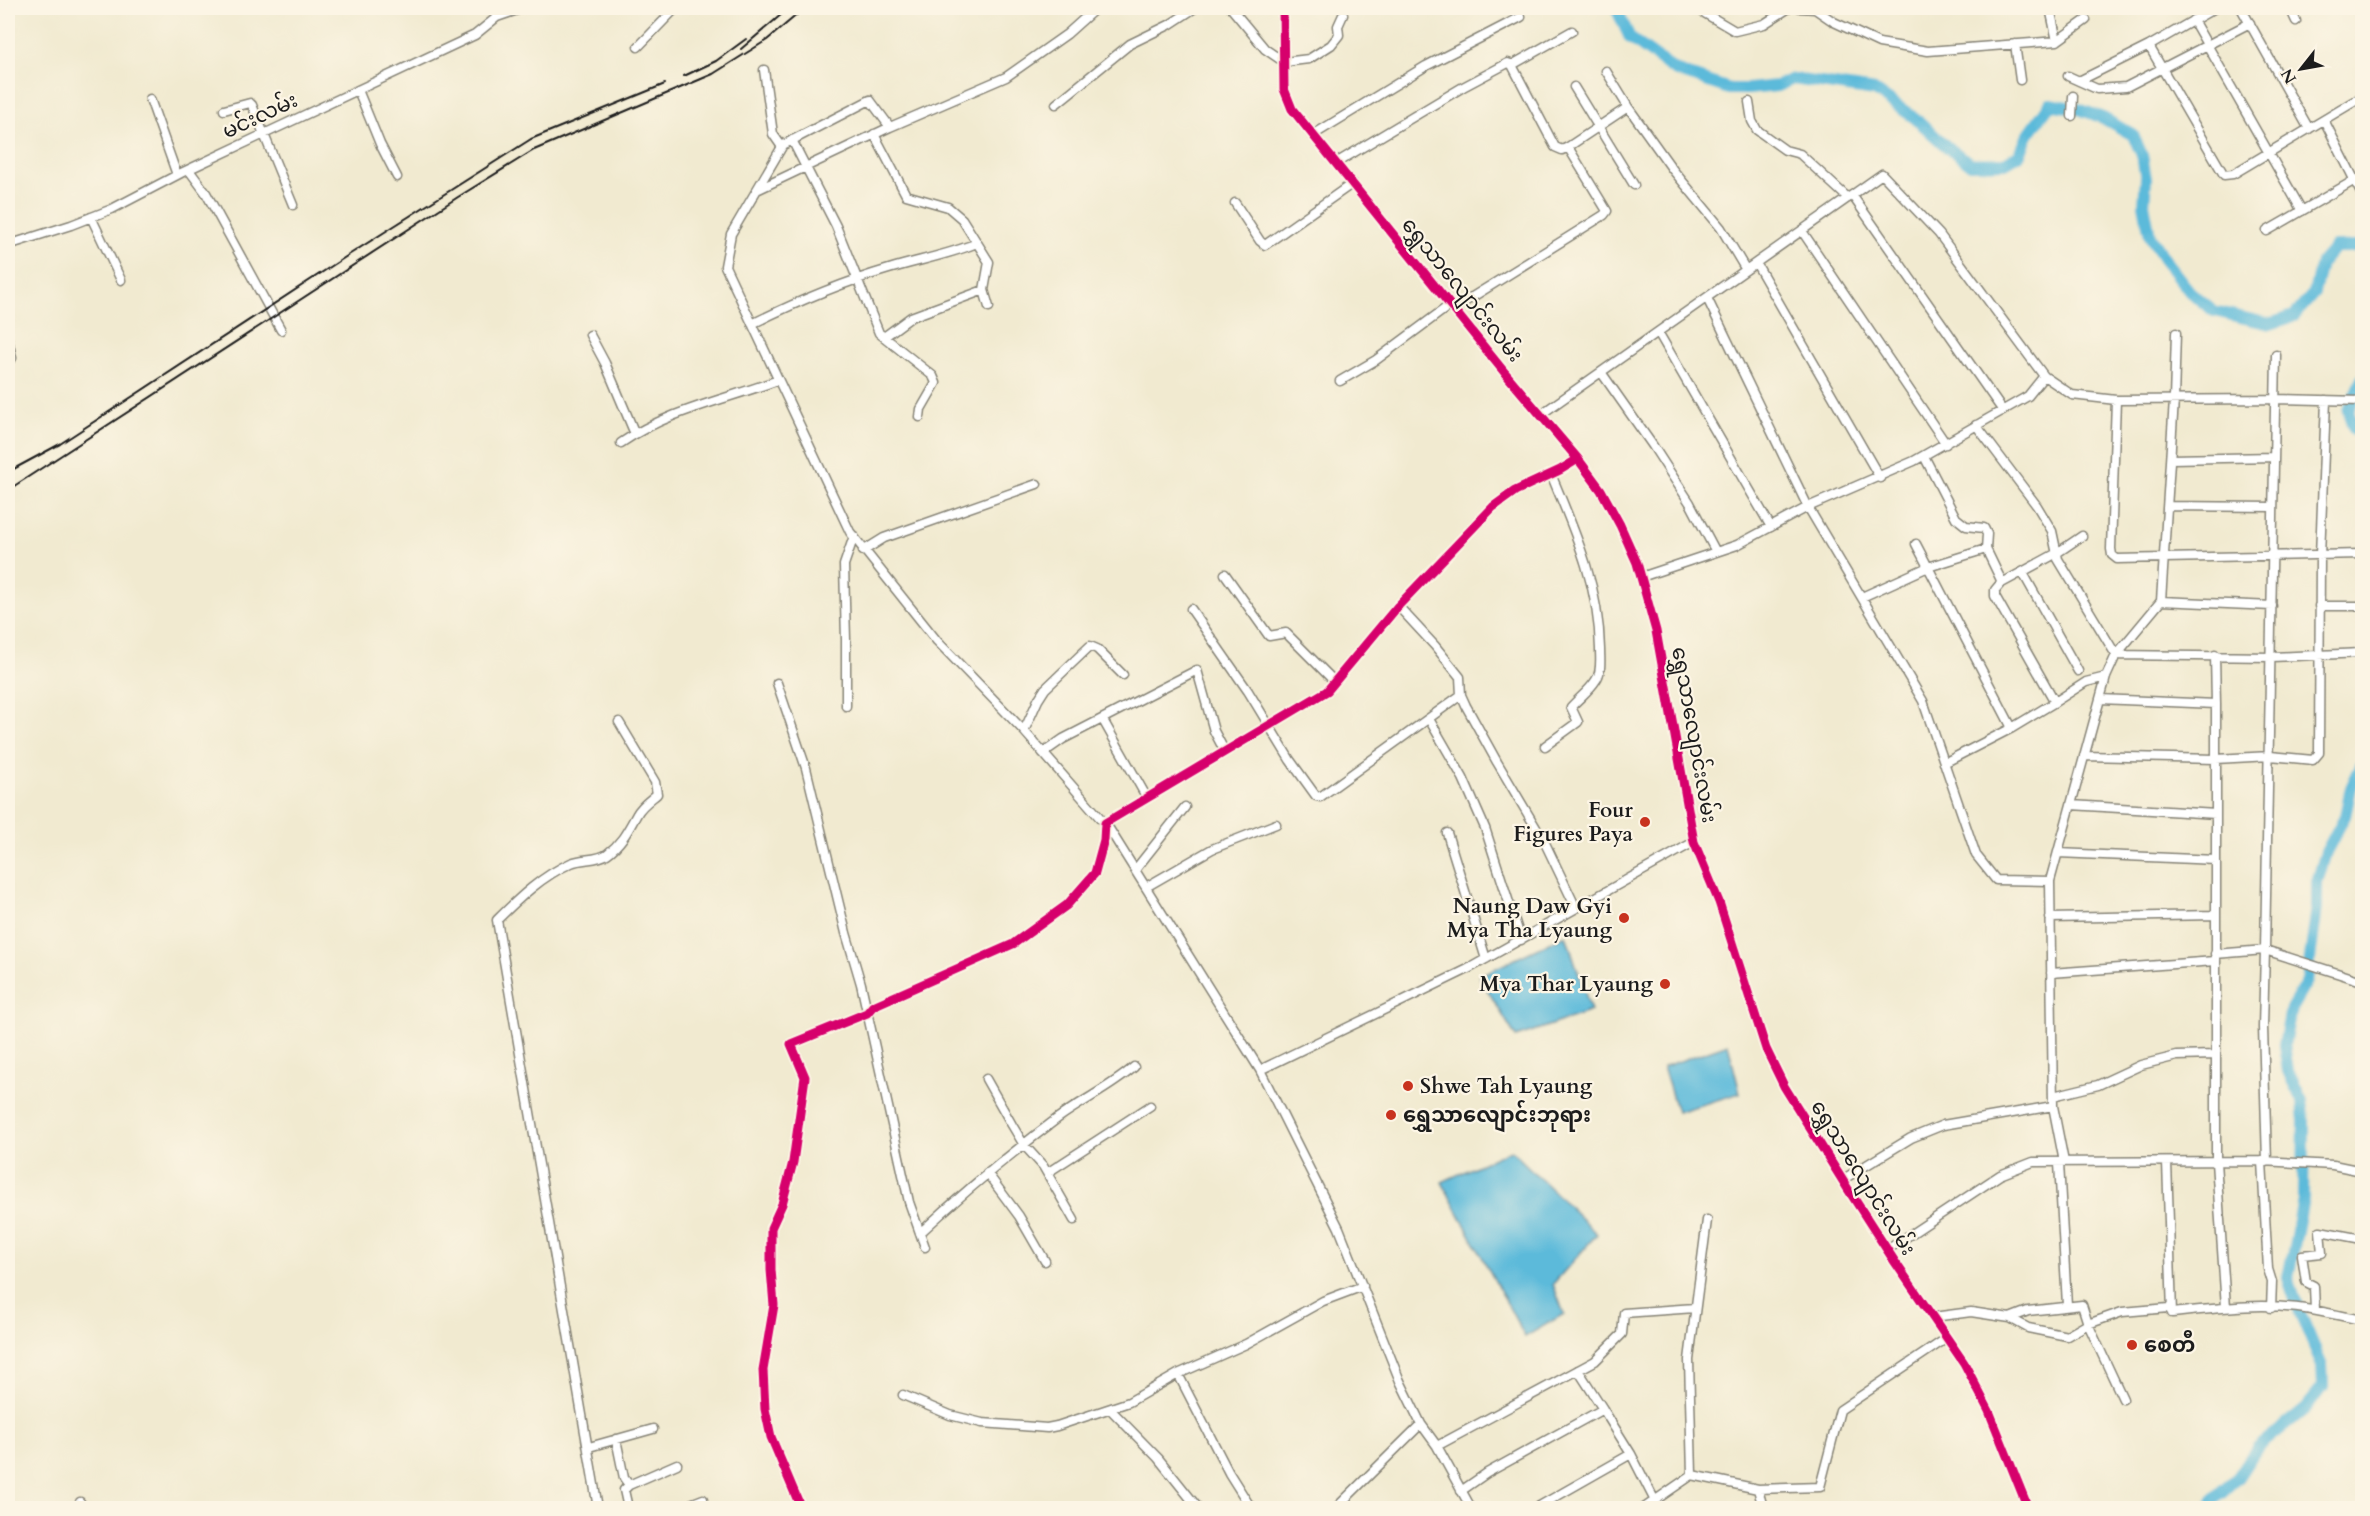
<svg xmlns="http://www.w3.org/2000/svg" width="2370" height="1516" viewBox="0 0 2370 1516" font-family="Cardo,'Noto Sans Myanmar',serif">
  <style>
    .water { fill: #5cbada; stroke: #3c6b7b; stroke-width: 1.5 }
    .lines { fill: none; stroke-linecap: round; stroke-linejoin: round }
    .river { stroke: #5cbada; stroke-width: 12 }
    .minor-casing { stroke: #868376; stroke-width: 11 }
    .minor { stroke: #fff; stroke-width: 8 }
    .rail { stroke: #1c1c1c; stroke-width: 2 }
    .cycleway-casing { stroke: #fcf5e5; stroke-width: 13 }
    .cycleway { stroke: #d6006c; stroke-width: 9 }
    .poi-dot { fill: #c8321e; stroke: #fcf5e5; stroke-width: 2 }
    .labels { text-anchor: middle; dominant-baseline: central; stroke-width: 4.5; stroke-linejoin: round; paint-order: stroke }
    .street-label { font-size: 21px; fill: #1c1c1c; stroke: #fcf5e5 }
    .poi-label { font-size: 21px; font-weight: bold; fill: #1c1c1c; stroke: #fcf5e5; text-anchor: end }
  </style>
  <rect width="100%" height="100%" fill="#fcf5e5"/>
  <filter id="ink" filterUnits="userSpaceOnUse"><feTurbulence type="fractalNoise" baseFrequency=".0167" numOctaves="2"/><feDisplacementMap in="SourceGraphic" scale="12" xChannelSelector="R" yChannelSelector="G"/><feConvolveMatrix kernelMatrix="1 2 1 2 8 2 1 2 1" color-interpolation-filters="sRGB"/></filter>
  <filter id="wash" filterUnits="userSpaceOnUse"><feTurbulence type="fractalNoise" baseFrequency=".008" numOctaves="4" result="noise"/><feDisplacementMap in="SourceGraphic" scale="24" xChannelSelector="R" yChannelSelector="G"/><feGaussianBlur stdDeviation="1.35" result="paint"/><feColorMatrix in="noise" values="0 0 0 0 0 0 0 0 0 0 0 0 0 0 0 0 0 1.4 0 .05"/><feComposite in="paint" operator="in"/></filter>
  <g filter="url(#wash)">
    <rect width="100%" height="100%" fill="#f1ead0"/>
    <!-- water -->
    <path class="water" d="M 1566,935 L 1591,1011 L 1516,1037 L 1479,976 Z
      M 1728,1044 L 1740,1093 L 1677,1112 L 1663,1067 Z
      M 1511,1150 L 1597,1234 L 1553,1284 L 1564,1314 L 1525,1337 L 1442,1182 Z"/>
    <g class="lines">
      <!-- river -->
      <path class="river" d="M 1616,8 L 1630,38 L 1674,70 L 1729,89 L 1748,89 L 1777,86 L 1793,79 L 1875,91 L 1915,118 L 1947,147 L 1971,164 L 2005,163 L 2020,154 L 2028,135 L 2050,104 L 2079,109 L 2103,118 L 2133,135 L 2142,155 L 2146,179 L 2144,204 L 2150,236 L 2167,263 L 2190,292 L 2214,311 L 2270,324 L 2294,316 L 2314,293 L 2321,263 L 2335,247 L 2362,247
        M 2362,379 L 2348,411 L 2354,429 L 2362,435
        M 2212,1508 L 2214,1499 L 2238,1477 L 2257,1448 L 2306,1408 L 2323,1387 L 2322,1365 L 2297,1306 L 2288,1278 L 2303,1199 L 2304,1121 L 2302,1101 L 2288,1071 L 2284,1045 L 2291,1009 L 2307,981 L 2317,907 L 2317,882 L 2326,852 L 2345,816 L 2351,788 L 2362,764"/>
    </g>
  </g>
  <g filter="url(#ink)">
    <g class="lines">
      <defs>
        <path id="minor" d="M 1096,8 L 1067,34 L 1006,77 L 890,127 L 870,100 L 783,145 L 731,234 L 725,266 L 850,532 L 937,641 L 1024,731 L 1108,827 L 1260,1070
          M 1231,8 L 1265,49 L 1284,62 L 1309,59 L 1331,45 L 1339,35 L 1338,26 L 1343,15
          M 1283,8 L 1284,89 L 1292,109 L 1505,373 L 1578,459 L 1601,490 L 1620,525 L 1637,563 L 1656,631 L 1694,842 L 1719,902 L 1766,1049 L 1784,1086 L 1848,1189 L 1895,1262 L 1964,1363 L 1989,1411 L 2028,1508
          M 1696,8 L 1735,31 L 1764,24 L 1789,8
          M 1800,8 L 1815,9 L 1834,22 L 1879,43 L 1928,51 L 2057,41 L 2086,20
          M 2050,8 L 2057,41
          M 2241,8 L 2309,129
          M 2290,8 L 2296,21
          M 2361,8 L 2362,11
          M 2193,20 L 2302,211
          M 2015,44 L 2020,80
          M 2149,46 L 2224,175 L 2233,174 L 2362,97
          M 638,47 L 676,8
          M 1512,65 L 1572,31
          M 764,70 L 773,134 L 782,147
          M 1606,71 L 1628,107 L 1673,170 L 1721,228 L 1746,270
          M 2068,76 L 2097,89 L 2126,87 L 2250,23
          M 2079,81 L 2149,46 L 2215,8
          M 1574,87 L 1634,185
          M 358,90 L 380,144 L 397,177
          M 150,99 L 177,175
          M 1749,102 L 1752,121 L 1757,130 L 1785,150 L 1800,154 L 1848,198
          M 1056,104 L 1130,44 L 1169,25 L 1195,8
          M 224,110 L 250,103 L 252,105 L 293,205
          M 2072,116 L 2073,96
          M 2324,120 L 2362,195
          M 874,134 L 906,195 L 948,207 L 962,219 L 989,262 L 984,290 L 989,307
          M 1313,135 L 1426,66 L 1521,17
          M 792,140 L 836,226 L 879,333 L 933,376 L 936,383 L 921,409 L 920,417
          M 1568,147 L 1628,107
          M 1336,163 L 1463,87 L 1508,63 L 1512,65 L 1555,147 L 1562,150 L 1568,147 L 1607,211 L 1604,215 L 1453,309
          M 189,170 L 206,193 L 281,330
          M 759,189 L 890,127
          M 1852,195 L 2003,411
          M 1235,203 L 1260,241 L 1265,245 L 1353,183
          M 91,217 L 121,280
          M 1802,231 L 1946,444
          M 2267,231 L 2355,180
          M 8,245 L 71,225 L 112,209 L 181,173 L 475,35 L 497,17 L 523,8
          M 1756,263 L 1880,478
          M 1707,298 L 1808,507 L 1923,701 L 1976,855 L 1996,880 L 2050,881 L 2106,677 L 2116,655 L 2161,601 L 2174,400 L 2176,333
          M 752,324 C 796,302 841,283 889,269 C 918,260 948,255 977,243
          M 1658,332 L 1771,527
          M 590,335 L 605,363 L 635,434
          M 884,337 L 911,317 L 984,290
          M 8,340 L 12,358
          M 2276,355 L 2265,950 L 2362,981
          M 1601,372 L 1653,446 L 1690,503 L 1716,552
          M 1340,381 L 1376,360 L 1450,305
          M 2116,400 L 2111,549 L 2112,555 L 2117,559 L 2362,554
          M 1540,415 L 1882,174 L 1939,234 L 2044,376 L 2072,395 L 2116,400 L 2275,399 L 2362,401
          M 1976,425 L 2037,506 L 2052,531 L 2058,559 L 2116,655 L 2272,657 L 2362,653
          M 621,443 C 669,410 725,400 778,380
          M 1924,456 L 1956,518 L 1966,526 L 1984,528 L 1987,534 L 1986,549 L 2001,580 L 2000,584 L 1995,590 L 1995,596 L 2055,702 L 2012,728 L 1944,763
          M 2171,459 L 2274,457
          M 2168,506 L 2273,507
          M 1916,544 L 2012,728
          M 863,551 L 884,538 L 1037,484
          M 2023,573 L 2078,671
          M 1225,574 L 1269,636 L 1286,633 L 1335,682
          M 1641,577 L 1737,545 L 1808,507 L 1914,461 L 2028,396 L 2044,376
          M 2000,584 L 2057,553 L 2082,536
          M 1862,597 L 1928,567 L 1986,549
          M 2161,601 L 2272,606
          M 1398,606 L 1435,646 L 1460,677 L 1461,695 L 1466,706 L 1497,762 L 1545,843 L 1576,908
          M 2319,606 L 2362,606
          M 1191,609 L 1248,691 L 1290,760 L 1316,796 L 1320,797 L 1461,695
          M 2215,655 L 2216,704
          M 777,683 L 806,768 L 846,933 L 861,984 L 909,1202 L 925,1247
          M 2100,699 L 2216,704 L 2216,1162 L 2226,1307
          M 2055,702 L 2086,682 L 2106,677
          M 846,706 L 846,640 L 844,565 L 854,536
          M 1429,719 L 1463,778 L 1485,828 L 1521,940
          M 1103,720 L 1147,798
          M 1024,731 L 1038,700 L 1045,689 L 1090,646 L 1097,649 L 1123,675
          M 1545,746 L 1578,722 L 1571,707 C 1579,698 1590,690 1596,680 C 1602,672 1600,658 1600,649 C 1599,585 1575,532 1551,474
          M 1043,753 L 1063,739 L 1197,670 L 1214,731 L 1225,752
          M 2084,756 L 2216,759 L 2270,756 L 2313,760 L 2319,753 L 2320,556 L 2326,400
          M 2071,805 L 2216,814
          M 1447,833 L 1486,959
          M 2058,853 L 2216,860
          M 1135,870 L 1185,807
          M 2050,881 L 2053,1106 L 2064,1162
          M 1146,887 L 1212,849 L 1276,824
          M 2050,918 L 2216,915
          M 2215,954 L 2265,950 L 2263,1027 L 2267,1162
          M 2051,973 L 2215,961
          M 986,1079 L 1012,1125 L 1024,1145 L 1043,1166 L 1074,1220
          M 2053,1096 L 2098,1085 L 2141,1065 L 2177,1056 L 2216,1055
          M 2262,1161 L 2268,1269 L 2272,1282 L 2271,1308
          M 2167,1162 L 2172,1313
          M 2059,1163 L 2067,1305
          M 987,1173 L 1019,1216 L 1045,1261
          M 1047,1173 L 1150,1106
          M 1842,1180 L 1911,1138 L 1943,1125 L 2053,1106
          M 920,1233 C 964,1192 1010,1154 1058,1118 C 1083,1100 1111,1087 1134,1067
          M 1887,1250 L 2000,1175 L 2033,1162 L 2262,1161 L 2333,1165 L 2362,1171
          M 2315,1310 L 2314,1286 L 2306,1282 L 2302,1255 L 2322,1253 L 2320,1231 L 2362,1239
          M 1933,1317 L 1971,1312 L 2010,1318 L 2028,1328 L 2067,1336 L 2088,1324 L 2122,1312 L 2169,1308 L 2172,1313 C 2218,1308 2266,1302 2312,1310 C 2329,1313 2346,1317 2362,1320
          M 2010,1318 L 2028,1311 L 2082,1305 L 2088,1324 L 2123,1399
          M 1178,1374 L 1229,1473 L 1251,1508
          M 903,1395 L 950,1415 L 982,1423 L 1047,1428 L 1057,1426 L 1129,1402 L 1178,1374 L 1246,1344 L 1323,1301 L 1363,1286
          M 1110,1409 L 1158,1458 L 1198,1508
          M 1603,1409 L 1631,1454
          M 616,1439 L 624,1478 L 629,1485 L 677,1464
          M 1437,1446 L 1595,1361 L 1622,1334 L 1624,1313 L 1695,1308
          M 589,1447 L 653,1429
          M 1692,1475 L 1758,1489 L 1820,1487 L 1840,1410 L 1947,1338
          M 1758,1489 L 1763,1508
          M 1461,1491 L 1487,1473 L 1603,1409 L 1578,1370
          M 80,1502 L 84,1508
          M 598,1508 L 497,920 C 519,898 542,876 571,863 C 582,858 597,861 607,854 C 622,843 628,830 637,814 C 641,806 650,800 657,794 L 655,782 L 619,722
          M 628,1508 L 624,1490 L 629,1485
          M 680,1508 L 703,1499
          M 801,1508 L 771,1437 L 765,1409 L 763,1370 L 774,1305 L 771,1270 L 771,1228 L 782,1204 L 793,1162 L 805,1077 L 791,1044 L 867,1013 L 873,1006 L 1013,944 L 1067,905 L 1095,873 L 1104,840 L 1105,823 L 1327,691 L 1398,606 L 1493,507 L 1515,491 L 1560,470 L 1578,459
          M 1336,1508 L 1421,1424
          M 1471,1508 L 1437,1446 L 1421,1424 L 1400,1381 L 1339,1228 L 1260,1070 L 1468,969 L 1694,842
          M 1536,1508 L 1631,1454 L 1655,1501
          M 1644,1508 L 1692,1475 L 1689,1360 L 1707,1220"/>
      </defs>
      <!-- minor casing -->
      <use href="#minor" class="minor-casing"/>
      <!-- minor -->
      <use href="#minor" class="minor"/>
      <!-- rail -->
      <path class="rail" d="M 838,12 L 845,8
        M 741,49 L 789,8
        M 684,76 L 716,61 L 746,39
        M 8,472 L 60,444 L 347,256 L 531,139 L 665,84
        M 8,490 L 458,197 L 534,150 L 713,74 L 767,40 L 805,8"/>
      <defs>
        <path id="cycleway" d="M 1283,8 L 1284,89 L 1292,109 L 1505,373 L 1578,459 L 1601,490 L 1620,525 L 1637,563 L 1656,631 L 1694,842 L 1719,902 L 1766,1049 L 1784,1086 L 1848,1189 L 1895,1262 L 1964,1363 L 1989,1411 L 2028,1508
          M 801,1508 L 771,1437 L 765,1409 L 763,1370 L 774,1305 L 771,1270 L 771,1228 L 782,1204 L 793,1162 L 805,1077 L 791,1044 L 867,1013 L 873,1006 L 1013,944 L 1067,905 L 1095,873 L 1104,840 L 1105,823 L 1327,691 L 1398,606 L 1493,507 L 1515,491 L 1560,470 L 1578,459"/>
      </defs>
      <!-- cycleway casing -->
      <use href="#cycleway" class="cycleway-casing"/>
      <!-- cycleway -->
      <use href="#cycleway" class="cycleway"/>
    </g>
  </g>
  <!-- markers -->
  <g class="poi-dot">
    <circle cx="1645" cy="822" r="6"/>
    <circle cx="1624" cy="918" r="6"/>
    <circle cx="1665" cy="984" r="6"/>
    <circle cx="1408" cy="1086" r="6"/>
    <circle cx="1391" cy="1115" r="6"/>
    <circle cx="2132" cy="1345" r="6"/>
  </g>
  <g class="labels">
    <!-- street labels -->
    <g class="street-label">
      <text transform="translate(260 116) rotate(-25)">မင်းလမ်း</text>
      <text transform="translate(1462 290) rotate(51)">ရွှေသာလျောင်းလမ်း</text>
      <text transform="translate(1694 735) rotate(80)">ရွှေသာလျောင်းလမ်း</text>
      <text transform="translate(1863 1178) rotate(58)">ရွှေသာလျောင်းလမ်း</text>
    </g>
    <!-- poi labels -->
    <g class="poi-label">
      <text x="1633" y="810">Four<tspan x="1633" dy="24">Figures Paya</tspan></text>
      <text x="1612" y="906">Naung Daw Gyi<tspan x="1612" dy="24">Mya Tha Lyaung</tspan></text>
      <text x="1653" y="984">Mya Thar Lyaung</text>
      <text x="1420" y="1086" text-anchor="start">Shwe Tah Lyaung</text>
      <text x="1403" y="1115" text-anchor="start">ရွှေသာလျောင်းဘုရား</text>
      <text x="2144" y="1345" text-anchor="start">စေတီ</text>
    </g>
  </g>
  <!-- margin -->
  <rect width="2370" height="1516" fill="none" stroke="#fcf5e5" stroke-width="30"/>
  <!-- north arrow -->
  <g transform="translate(2301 69) rotate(239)" stroke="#fcf5e5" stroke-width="4.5" paint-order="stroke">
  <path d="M0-4.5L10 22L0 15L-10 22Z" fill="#1c1c1c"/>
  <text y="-9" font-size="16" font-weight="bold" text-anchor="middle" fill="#1c1c1c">N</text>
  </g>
</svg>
